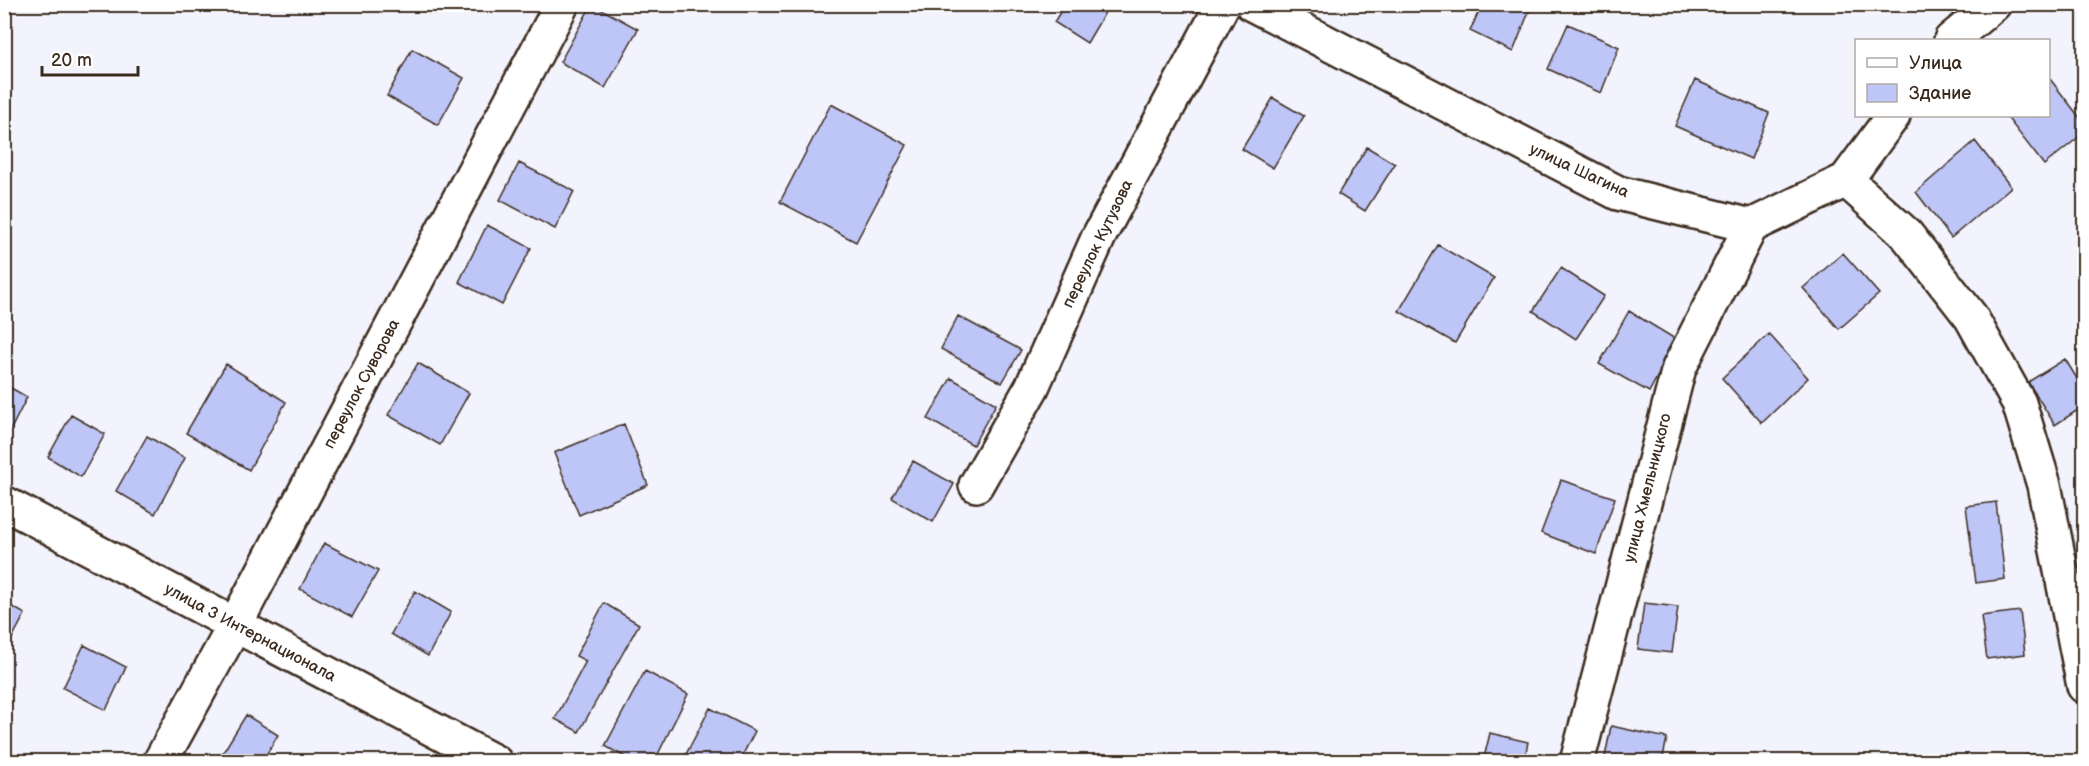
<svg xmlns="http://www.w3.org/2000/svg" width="2089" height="766" viewBox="0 0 2089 766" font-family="'Balsamiq Sans',sans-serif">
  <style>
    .building { fill: #bec5f7; stroke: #3b2a1e; stroke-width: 1.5 }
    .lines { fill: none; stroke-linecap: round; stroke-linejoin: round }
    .street-casing { stroke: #3b2a1e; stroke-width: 38 }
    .secondary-casing { stroke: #3b2a1e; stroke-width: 38 }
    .street { stroke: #fff; stroke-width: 33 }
    .secondary { stroke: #fff; stroke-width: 33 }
    .labels { text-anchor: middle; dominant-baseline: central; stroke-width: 4.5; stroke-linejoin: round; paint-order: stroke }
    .street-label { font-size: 16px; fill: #3b2a1e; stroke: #fff }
  </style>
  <rect width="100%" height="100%" fill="#f2f3fd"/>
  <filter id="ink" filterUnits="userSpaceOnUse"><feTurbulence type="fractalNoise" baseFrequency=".0167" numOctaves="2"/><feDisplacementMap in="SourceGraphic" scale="12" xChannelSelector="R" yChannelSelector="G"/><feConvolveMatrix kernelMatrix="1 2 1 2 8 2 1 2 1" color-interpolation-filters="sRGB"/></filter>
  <g filter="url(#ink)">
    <!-- building -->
    <path class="building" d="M 592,4 L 638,29 L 605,88 L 560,62 Z
      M 1065,4 L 1110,4 L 1087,43 L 1054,22 Z
      M 1482,4 L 1532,4 L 1513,52 L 1470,31 Z
      M 1568,24 L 1619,47 L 1601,93 L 1548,69 Z
      M 412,49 L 464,78 L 438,125 L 387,96 Z
      M 2050,79 L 2084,123 L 2084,133 L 2044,165 L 2006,116 L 2048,116 L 2048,80 Z
      M 1695,80 L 1769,113 L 1751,159 L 1675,126 Z
      M 1273,98 L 1304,116 L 1273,168 L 1242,149 Z
      M 831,104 L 907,145 L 856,242 L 780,202 Z
      M 1975,141 L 2011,187 L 1951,238 L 1916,192 Z
      M 1367,147 L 1395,164 L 1365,211 L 1338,194 Z
      M 519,163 L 574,191 L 555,229 L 500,200 Z
      M 487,225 L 531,248 L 502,305 L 459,282 Z
      M 1438,245 L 1494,278 L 1455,343 L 1399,311 Z
      M 1843,253 L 1879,294 L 1839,329 L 1803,288 Z
      M 1561,268 L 1604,296 L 1576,339 L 1533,311 Z
      M 1629,311 L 1677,340 L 1649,392 L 1599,364 Z
      M 958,316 L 1021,350 L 1002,383 L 941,349 Z
      M 1769,334 L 1808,378 L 1762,423 L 1722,378 Z
      M 2065,359 L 2084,390 L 2084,406 L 2055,425 L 2028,382 Z
      M 418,363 L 469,393 L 440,445 L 388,415 Z
      M 226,364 L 286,402 L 249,470 L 186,433 Z
      M 951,378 L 996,404 L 973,445 L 928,419 Z
      M 4,384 L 27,397 L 6,439 L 4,438 Z
      M 71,415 L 105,434 L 81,477 L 48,457 Z
      M 624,424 L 648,485 L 579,515 L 554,453 Z
      M 147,436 L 185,458 L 155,514 L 116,491 Z
      M 913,461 L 954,484 L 933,522 L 892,498 Z
      M 1561,480 L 1615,498 L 1596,554 L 1541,533 Z
      M 1996,502 L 2005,579 L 1976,583 L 1966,506 Z
      M 324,543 L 378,571 L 352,617 L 300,589 Z
      M 415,591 L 451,612 L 428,656 L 391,634 Z
      M 4,602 L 25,614 L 4,653 Z
      M 604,603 L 639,624 L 579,732 L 555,719 L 586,661 L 576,656 Z
      M 1644,603 L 1678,607 L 1672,653 L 1638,649 Z
      M 2020,611 L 2025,654 L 1987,659 L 1981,616 Z
      M 84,645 L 126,667 L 106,710 L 63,688 Z
      M 645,671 L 688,694 L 654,762 L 634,762 L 605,746 Z
      M 710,708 L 755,731 L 739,762 L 682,762 Z
      M 246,715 L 278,735 L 262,762 L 217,762 Z
      M 1611,726 L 1667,738 L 1662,762 L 1604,762 Z
      M 1490,733 L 1528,742 L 1524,762 L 1483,762 Z
      M 2034,754 L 2035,762 L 1995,762 L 1994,760 Z"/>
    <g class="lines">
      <defs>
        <path id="street" d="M 1252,4 L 1618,193 L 1751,226 L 1846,180 L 1893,116
          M 1951,40 L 1994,4
          M 1846,180 L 1906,234 L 1971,317 L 2019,403 L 2044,485 L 2084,686
          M 976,485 L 1032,387 L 1099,236 L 1223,4
          M 160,762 L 235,625 L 562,4
          M 1577,762 L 1679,368 L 1751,226"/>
        <path id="secondary" d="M 4,503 L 495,762"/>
      </defs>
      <!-- street casing -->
      <use href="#street" class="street-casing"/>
      <!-- secondary casing -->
      <use href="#secondary" class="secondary-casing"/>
      <!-- street -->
      <use href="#street" class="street"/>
      <!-- secondary -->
      <use href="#secondary" class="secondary"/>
    </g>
  </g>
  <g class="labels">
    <!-- street labels -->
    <g class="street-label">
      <text transform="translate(1579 171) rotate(25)">улица Шагина</text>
      <text transform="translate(1098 244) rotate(-64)">переулок Кутузова</text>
      <text transform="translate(362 384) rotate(-62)">переулок Суворова</text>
      <text transform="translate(1648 488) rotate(-76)">улица Хмельницкого</text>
      <text transform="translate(250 633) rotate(28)">улица 3 Интернационала</text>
    </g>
  </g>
  <!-- margin -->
  <rect width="2089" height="766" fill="none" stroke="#fff" stroke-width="24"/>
  <rect x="12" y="12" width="2065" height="742" fill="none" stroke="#3b2a1e" stroke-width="2" filter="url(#ink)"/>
  <!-- legend -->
  <rect x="1855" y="39" width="195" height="78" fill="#ffffff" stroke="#b1aaa5" stroke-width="1.5"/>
  <rect x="1867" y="58" width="30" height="9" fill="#ffffff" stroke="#b1aaa5" stroke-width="1.5"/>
  <text x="1909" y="69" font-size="18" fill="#3b2a1e">Улица</text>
  <rect x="1867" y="84" width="30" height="18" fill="#bec5f7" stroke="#b1aaa5" stroke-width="1.5"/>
  <text x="1909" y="99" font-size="18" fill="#3b2a1e">Здание</text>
  <!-- scale -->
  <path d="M42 66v9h96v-9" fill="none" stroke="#3b2a1e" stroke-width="3"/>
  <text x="51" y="66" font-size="18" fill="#3b2a1e" stroke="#ffffff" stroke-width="4.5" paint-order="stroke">20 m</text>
</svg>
